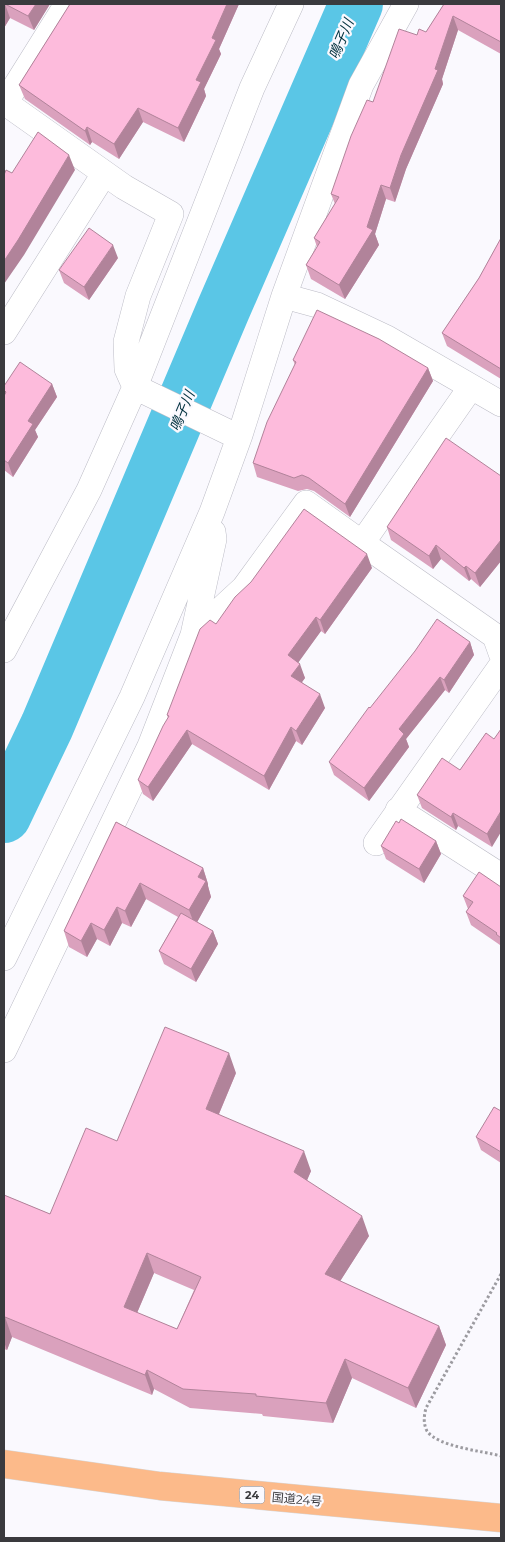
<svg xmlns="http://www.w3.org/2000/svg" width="505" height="1542" viewBox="0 0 505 1542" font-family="Montserrat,'Noto Sans JP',sans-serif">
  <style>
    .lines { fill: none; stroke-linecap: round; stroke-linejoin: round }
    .river { stroke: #5ac6e6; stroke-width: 54 }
    .minor-casing { stroke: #bcbcc6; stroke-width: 26 }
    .trunk-casing { stroke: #d8d8d8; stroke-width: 29 }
    .path { stroke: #9c9ba0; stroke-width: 3; stroke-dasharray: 2.5 2.5; stroke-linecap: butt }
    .minor { stroke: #fff; stroke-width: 25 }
    .trunk { stroke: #fcba8a; stroke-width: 28 }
    .wall { fill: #daa1bd; fill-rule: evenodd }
    .shaded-wall { fill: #b1839a }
    .building { fill: #fdbbdc; stroke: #b1839a; fill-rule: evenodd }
    .labels { text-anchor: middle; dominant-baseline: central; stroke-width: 4.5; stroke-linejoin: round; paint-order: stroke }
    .shield { fill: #faf9fe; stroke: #747378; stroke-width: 1 }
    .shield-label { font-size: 11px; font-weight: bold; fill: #3a3a3e }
    .street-label { font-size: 12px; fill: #3a3a3e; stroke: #faf9fe }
    .water-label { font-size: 14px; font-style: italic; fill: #00313e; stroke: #faf9fe }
  </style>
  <rect width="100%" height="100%" fill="#faf9fe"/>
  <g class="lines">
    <!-- river -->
    <path class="river" d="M 4,816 L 47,726 L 223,310 L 356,4"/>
    <defs>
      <path id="minor" d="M 4,102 L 124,187 L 171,214 L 138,296 L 126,342 L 127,369 L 135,387 L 228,432 L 240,435
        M 5,103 L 67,4
        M 284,296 L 317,305 L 387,338 L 501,404
        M 4,332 L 104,174
        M 471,387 L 362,543 L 495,636 L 501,653
        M 193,635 L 244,588 L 306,503 L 362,543
        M 4,650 L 89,490 L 135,387 L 252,88 L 291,4
        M 398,810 L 501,876
        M 376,843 L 501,666
        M 4,958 L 132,697 L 212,512 L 240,435 L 284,296 L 361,85 L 406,4
        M 4,1050 L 150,746 L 193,635 L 214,539 L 213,532"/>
      <path id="trunk" d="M 4,1464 L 160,1486 L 501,1518"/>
    </defs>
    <!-- minor casing -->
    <use href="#minor" class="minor-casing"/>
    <!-- trunk casing -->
    <use href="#trunk" class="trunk-casing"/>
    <!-- path -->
    <path class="path" d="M 501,1274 L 426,1408 C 424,1416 423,1423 427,1431 C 438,1447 483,1451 501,1456"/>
    <!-- minor -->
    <use href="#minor" class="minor"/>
    <!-- trunk -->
    <use href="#trunk" class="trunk"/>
  </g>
  <!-- wall -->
  <path class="wall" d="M 4,4 L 50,4 L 34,30 L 10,18 L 4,28 Z
    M 70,4 L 239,4 L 219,49 L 221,54 L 204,89 L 206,96 L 184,142 L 143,122 L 119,159 L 92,142 L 90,145 L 25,99 L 19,85 Z
    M 444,4 L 501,4 L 501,54 L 458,30 L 442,79 L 443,84 L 406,169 L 395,202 L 386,199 L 375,234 L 379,245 L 345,299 L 311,279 L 306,265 L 317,247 L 314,238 L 335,204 L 331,194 L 373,102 L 417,35 L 426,32 Z
    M 501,238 L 501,379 L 447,346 L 442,333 L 479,278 Z
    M 118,258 L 89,300 L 64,283 L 59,270 Z
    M 293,360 L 428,368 L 433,381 L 350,517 L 314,491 L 307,489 L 298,491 L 257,477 L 253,463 L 295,365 Z
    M 52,384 L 57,397 L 35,430 L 38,437 L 13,477 L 4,470 L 4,386 Z
    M 501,476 L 501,561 L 480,587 L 471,579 L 469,581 L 441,559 L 433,569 L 391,540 L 387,527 Z
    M 372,568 L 325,634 L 321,631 L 298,662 L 305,678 L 302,682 L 325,708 L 302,745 L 296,741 L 269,790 L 192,744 L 153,801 L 143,794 L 138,780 L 168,718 L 167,715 L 216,624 Z
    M 470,642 L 474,655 L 449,693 L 445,690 L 406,739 L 409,747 L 369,801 L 334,775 L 329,762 L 370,708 Z
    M 486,733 L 492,847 L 458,826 L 456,830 L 422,808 L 417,795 L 460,770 Z
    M 116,822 L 203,868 L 208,884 L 208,886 L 211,897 L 197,922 L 213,931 L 218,944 L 196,982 L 164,964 L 159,951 L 178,917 L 146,899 L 131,927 L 122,923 L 110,946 L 97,939 L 87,957 L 69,947 L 64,931 Z
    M 436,841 L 441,854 L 424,883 L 386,859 L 381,846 Z
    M 501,887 L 501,948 L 500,945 L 471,925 L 466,912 L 468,909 L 463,896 Z
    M 236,1073 L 219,1114 L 311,1171 L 307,1180 L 369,1236 L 340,1281 L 439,1326 L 446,1345 L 416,1408 L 352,1378 L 333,1423 L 263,1416 L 262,1414 L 190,1408 L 154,1389 L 152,1395 L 12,1337 L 7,1350 L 4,1349 L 4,1195 L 50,1214 L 117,1141 ZM 154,1273 L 194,1290 L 177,1329 L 137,1313 Z
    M 501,1111 L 501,1163 L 481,1150 L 476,1137 Z"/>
  <!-- shaded-wall -->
  <path class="shaded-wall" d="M 5,4 L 10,18 L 4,28 L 4,5 Z
    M 36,4 L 50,4 L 34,30 L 28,16 Z
    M 227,4 L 239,4 L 219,49 L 221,54 L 204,89 L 206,96 L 184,142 L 178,128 L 212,38 Z
    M 453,16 L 458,30 L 442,79 L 443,84 L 406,169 L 395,202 L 390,188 L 401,155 L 435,69 Z
    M 138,108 L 143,122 L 119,159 L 114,144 Z
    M 87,127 L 92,142 L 90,145 L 85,131 Z
    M 69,155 L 75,170 L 24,255 L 4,284 L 4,261 Z
    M 381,185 L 386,199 L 375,234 L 379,245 L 345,299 L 339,285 L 367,227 Z
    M 113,245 L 118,258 L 89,300 L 84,287 Z
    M 428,368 L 433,381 L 350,517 L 345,504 Z
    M 52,384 L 57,397 L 35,430 L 38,437 L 13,477 L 8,463 L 28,421 Z
    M 501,540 L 501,561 L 480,587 L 475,573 Z
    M 436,545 L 441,559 L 433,569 L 429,556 Z
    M 367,554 L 372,568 L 325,634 L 320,620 Z
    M 466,566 L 471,579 L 469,581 L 464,568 Z
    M 316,617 L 321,631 L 293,670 L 288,655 Z
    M 470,642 L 474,655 L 449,693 L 444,680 Z
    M 300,664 L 305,678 L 296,690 L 291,676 Z
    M 440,677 L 445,690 L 406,739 L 409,747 L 369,801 L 364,788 L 399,729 Z
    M 320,694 L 325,708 L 302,745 L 296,731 Z
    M 291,727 L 296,741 L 269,790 L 264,776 Z
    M 187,730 L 192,744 L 153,801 L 148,787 Z
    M 501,811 L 501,832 L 492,847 L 487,834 Z
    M 453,813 L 458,826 L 456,830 L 451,817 Z
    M 436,841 L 441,854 L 424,883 L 419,869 Z
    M 203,868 L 208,884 L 208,886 L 211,897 L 195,926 L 189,910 L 198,877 Z
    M 140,883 L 146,899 L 131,927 L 125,911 Z
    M 117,907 L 122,923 L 110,946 L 104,930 Z
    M 91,923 L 97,939 L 87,957 L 81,941 Z
    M 213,931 L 218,944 L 196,982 L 191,969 Z
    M 229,1053 L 236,1073 L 213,1128 L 206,1109 Z
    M 304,1151 L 311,1171 L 302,1192 L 294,1172 Z
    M 362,1216 L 369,1236 L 332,1294 L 325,1274 Z
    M 147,1253 L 154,1273 L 131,1327 L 124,1307 Z
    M 5,1317 L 12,1337 L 7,1350 L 4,1342 L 4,1320 Z
    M 439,1326 L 446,1345 L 416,1408 L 408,1388 Z
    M 345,1359 L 352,1378 L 333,1423 L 326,1403 Z
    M 147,1370 L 154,1389 L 152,1395 L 145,1375 Z"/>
  <!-- building -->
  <path class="building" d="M 5,4 L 36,4 L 28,16 Z
    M 70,4 L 227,4 L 212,38 L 216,40 L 196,80 L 201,82 L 178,128 L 138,108 L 114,144 L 87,127 L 85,131 L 19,85 Z
    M 444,4 L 501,4 L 501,42 L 453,16 L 435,69 L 438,70 L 401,155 L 390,188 L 381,185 L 367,227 L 373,230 L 339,285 L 306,265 L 320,242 L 314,238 L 339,197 L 331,194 L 351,136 L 367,100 L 373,102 L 399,29 L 417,35 L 419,29 L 426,32 Z
    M 38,132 L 69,155 L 18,240 L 4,261 L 4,175 L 6,170 L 12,173 Z
    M 89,228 L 113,245 L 84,287 L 59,270 Z
    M 501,238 L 501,369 L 442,333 L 479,278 Z
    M 317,310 L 379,339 L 428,368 L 345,504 L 309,478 L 302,475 L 294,478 L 253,463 L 267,422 L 296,362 L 293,360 Z
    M 20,362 L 52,384 L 28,421 L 33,424 L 8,463 L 4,460 L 4,396 L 6,392 L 4,390 L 4,386 Z
    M 446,438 L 501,476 L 501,540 L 475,573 L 466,566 L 464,568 L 436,545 L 429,556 L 387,527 Z
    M 304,509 L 367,554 L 320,620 L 316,617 L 288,655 L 300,664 L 291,676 L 320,694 L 296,731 L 291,727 L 264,776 L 187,730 L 148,787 L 138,780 L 163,726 L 169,716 L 167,715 L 200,629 L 210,620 L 216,624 L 235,597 L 251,582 Z
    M 437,619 L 470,642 L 444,680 L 440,677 L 399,729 L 404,734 L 364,788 L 329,762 L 369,707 L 370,708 L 415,651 Z
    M 501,729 L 501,811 L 487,834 L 453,813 L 451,817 L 417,795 L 442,758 L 460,770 L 486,733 L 494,739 Z
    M 401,819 L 436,841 L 419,869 L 381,846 L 396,821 L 399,823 Z
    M 116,822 L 203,868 L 198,877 L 206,881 L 189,910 L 140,883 L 125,911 L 117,907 L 104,930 L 91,923 L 81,941 L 64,931 Z
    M 479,872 L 501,887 L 501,938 L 496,934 L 497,933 L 466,912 L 473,902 L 463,896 Z
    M 181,913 L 213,931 L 191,969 L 159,951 Z
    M 165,1027 L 229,1053 L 206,1109 L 304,1151 L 294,1172 L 362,1216 L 325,1274 L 439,1326 L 408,1388 L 345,1359 L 326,1403 L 256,1396 L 256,1394 L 183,1389 L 147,1370 L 145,1375 L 5,1317 L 4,1320 L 4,1195 L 50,1214 L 86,1128 L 117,1141 ZM 147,1253 L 201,1277 L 177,1329 L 124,1307 Z
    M 494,1107 L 501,1111 L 501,1152 L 476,1137 Z"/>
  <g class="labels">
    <!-- shield labels -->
    <rect class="shield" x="239.5" y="1486.5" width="25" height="17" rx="4"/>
    <g class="shield-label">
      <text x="252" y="1495">24</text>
    </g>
    <!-- street labels -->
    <g class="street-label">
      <text transform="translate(297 1499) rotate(5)">国道24号</text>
    </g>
    <!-- water labels -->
    <g class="water-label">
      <text transform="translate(341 39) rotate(-67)">鳴子川</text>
      <text transform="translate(182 411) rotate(-67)">鳴子川</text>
    </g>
  </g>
  <!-- border -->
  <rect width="505" height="1542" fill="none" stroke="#3a3a3e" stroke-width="10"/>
</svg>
